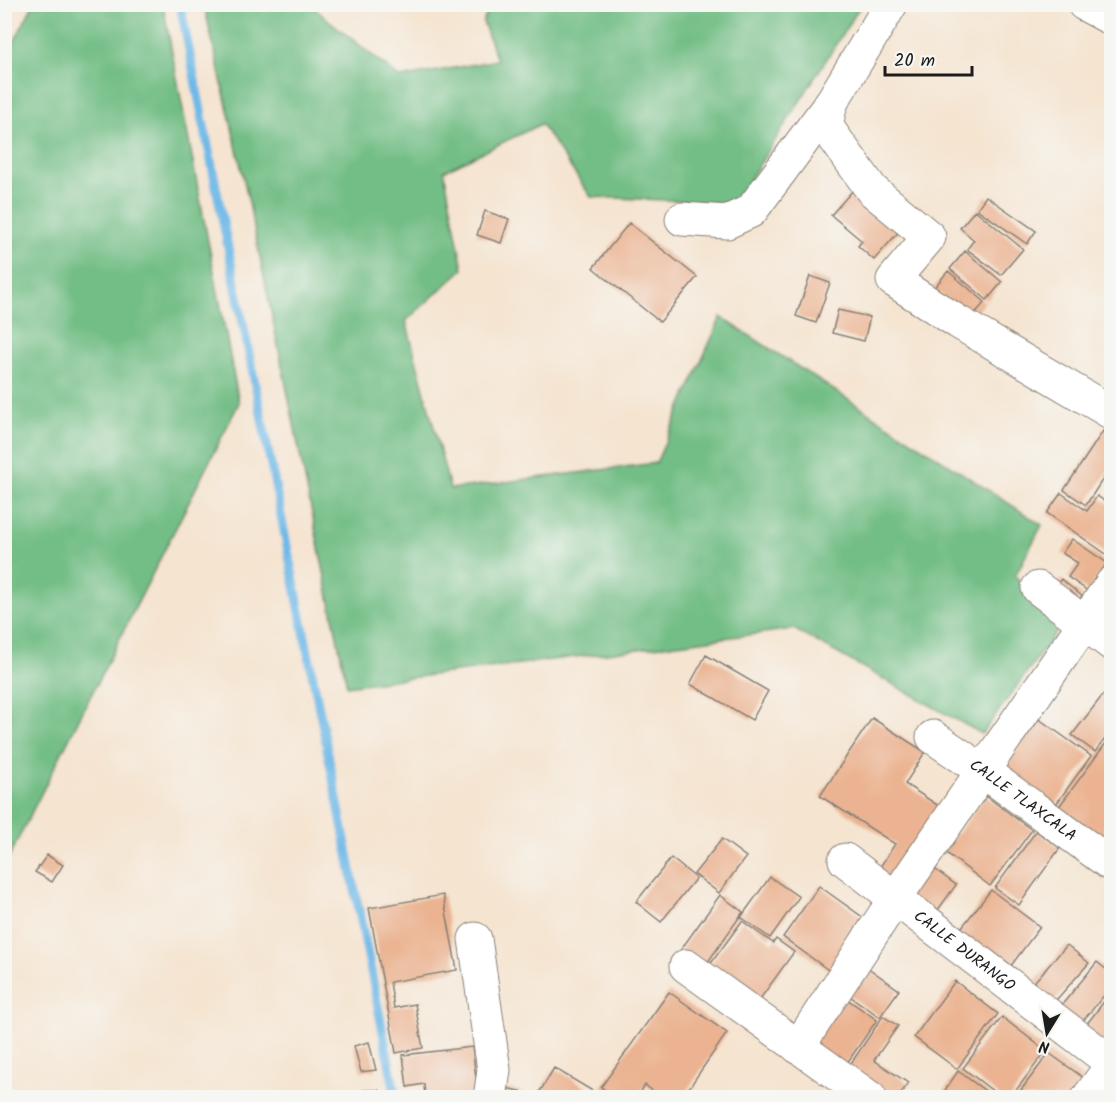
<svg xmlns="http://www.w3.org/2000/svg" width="1116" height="1102" viewBox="0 0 1116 1102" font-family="Kalam,sans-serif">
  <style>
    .forest { fill: #73be86; stroke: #486d51; stroke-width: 1.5 }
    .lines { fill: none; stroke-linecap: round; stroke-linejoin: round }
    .stream { stroke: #6eb9e7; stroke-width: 9 }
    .building { fill: #ebb391 }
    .minor-casing { stroke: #888076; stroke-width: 35 }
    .minor { stroke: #fff; stroke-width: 33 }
    .labels { text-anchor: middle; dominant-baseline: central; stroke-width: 6; stroke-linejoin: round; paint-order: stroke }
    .street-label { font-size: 16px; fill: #1c1c1c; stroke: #f6f6f2 }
  </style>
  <rect width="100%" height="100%" fill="#f6f6f2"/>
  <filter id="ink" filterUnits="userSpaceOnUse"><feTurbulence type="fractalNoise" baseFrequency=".0167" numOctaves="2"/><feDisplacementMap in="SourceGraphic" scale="12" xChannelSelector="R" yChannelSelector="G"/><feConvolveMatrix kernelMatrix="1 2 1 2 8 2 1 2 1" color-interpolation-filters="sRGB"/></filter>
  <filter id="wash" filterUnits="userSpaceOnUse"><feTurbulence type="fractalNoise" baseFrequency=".008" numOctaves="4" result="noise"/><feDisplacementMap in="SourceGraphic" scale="24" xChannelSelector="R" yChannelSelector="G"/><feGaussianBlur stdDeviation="1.35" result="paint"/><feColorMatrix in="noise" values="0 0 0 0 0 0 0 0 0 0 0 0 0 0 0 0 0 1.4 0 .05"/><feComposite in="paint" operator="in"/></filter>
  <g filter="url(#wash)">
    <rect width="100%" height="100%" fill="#f5e4d0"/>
    <!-- forest -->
    <path class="forest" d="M 33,5 L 163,5 L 239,403 L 5,865 L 4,61 Z
      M 204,5 L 310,5 L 400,78 L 497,60 L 483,22 L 490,5 L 861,5 L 735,203 L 591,197 L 541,124 L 444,171 L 463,269 L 406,321 L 450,489 L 656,463 L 721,317 L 1042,525 L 1015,576 L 1064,621 L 982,734 L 794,629 L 347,686 L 248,198 Z"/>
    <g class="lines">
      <!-- stream -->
      <path class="stream" d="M 180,4 L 396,1098"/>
    </g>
    <g id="blocks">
      <!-- building -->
      <path class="building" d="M 854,189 L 901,229 L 874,260 L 858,246 L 862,241 L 831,215 Z
        M 986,196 L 1036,231 L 1027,244 L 977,209 Z
        M 975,210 L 1023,249 L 1001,275 L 967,249 L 974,240 L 960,228 Z
        M 485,211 L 509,219 L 501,243 L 477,235 Z
        M 629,223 L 697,277 L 660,322 L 593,268 Z
        M 965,251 L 1002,282 L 987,300 L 950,269 Z
        M 948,271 L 985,302 L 970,319 L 933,289 Z
        M 810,276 L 830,283 L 816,323 L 796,316 Z
        M 838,310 L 870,317 L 864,341 L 832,333 Z
        M 1109,422 L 1112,424 L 1112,465 L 1086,505 L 1064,490 Z
        M 1061,493 L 1087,511 L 1097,496 L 1112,506 L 1112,558 L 1047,513 Z
        M 1072,539 L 1107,563 L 1088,591 L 1068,577 L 1078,563 L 1062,553 Z
        M 1061,579 L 1082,596 L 1073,606 L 1052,590 Z
        M 706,655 L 768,691 L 752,720 L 690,684 Z
        M 1112,683 L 1112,730 L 1095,752 L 1072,735 Z
        M 872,718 L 925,752 L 905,784 L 942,808 L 892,883 L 876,873 L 895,844 L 820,796 Z
        M 1039,719 L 1091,756 L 1051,811 L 1000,774 Z
        M 1112,735 L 1112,853 L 1055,812 Z
        M 986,796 L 1032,830 L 990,886 L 944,851 Z
        M 1036,831 L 1060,848 L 1019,905 L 995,888 Z
        M 722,839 L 746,857 L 719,893 L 694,874 Z
        M 47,855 L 63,865 L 52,882 L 35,872 Z
        M 671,858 L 696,878 L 661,922 L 636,902 Z
        M 929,865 L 956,885 L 932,918 L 904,898 Z
        M 770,877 L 799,897 L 770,938 L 741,917 Z
        M 819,886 L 868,921 L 831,972 L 783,937 Z
        M 991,890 L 1040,927 L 1004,975 L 954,937 Z
        M 443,895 L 457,970 L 390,982 L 394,1008 L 415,1004 L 423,1048 L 396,1053 L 369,908 Z
        M 720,895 L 743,912 L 703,969 L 679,952 Z
        M 742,921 L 773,943 L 776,939 L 794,952 L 755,1006 L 706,970 Z
        M 1067,945 L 1089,963 L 1049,1008 L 1028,989 Z
        M 1097,962 L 1112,974 L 1112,986 L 1076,1029 L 1056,1012 Z
        M 867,967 L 899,990 L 880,1017 L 847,994 Z
        M 955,981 L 998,1014 L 957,1069 L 914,1037 Z
        M 1112,991 L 1112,1044 L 1080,1033 Z
        M 669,992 L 727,1033 L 682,1098 L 662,1098 L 645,1085 L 637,1098 L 616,1098 L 601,1087 Z
        M 841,995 L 877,1020 L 840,1073 L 804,1049 Z
        M 883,1016 L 898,1026 L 874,1060 L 908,1083 L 898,1098 L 876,1098 L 843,1075 Z
        M 1002,1017 L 1046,1051 L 1010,1098 L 1002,1098 L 963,1068 Z
        M 369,1042 L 376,1070 L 361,1072 L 354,1046 Z
        M 472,1047 L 478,1094 L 425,1098 L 424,1084 L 407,1087 L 403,1055 Z
        M 1049,1053 L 1085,1079 L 1072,1098 L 1015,1098 Z
        M 554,1068 L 596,1093 L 593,1098 L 536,1098 Z
        M 958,1071 L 995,1098 L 941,1096 Z
        M 495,1086 L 521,1091 L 520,1098 L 493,1098 Z
        M 363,1090 L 379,1090 L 379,1098 L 364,1098 Z"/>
    </g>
  </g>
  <g filter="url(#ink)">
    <use href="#blocks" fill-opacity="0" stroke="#888076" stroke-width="1.5"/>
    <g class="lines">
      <defs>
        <g id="minor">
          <path d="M 1084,4 L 1112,19"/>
          <path d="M 831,103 L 826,126 L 872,190 L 929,237 L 893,280 L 958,322 L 1112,413"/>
          <path d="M 682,219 L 727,222 L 751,211 L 831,103 L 891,4"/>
          <path d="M 1038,588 L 1112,644"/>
          <path id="s1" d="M 933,737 L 983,771 L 1112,865"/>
          <path id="s2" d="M 845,860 L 1112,1063"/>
          <path d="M 475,939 L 494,1070 L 490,1098"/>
          <path d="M 686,966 L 870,1098"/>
          <path d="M 798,1047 L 896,897 L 1112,583"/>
          <path d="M 1088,1098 L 1112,1065"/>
        </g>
      </defs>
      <!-- minor casing -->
      <use href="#minor" class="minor-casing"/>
      <!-- minor -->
      <use href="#minor" class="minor"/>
    </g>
  </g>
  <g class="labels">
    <!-- street labels -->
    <g class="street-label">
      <text stroke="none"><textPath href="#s1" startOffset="110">CALLE TLAXCALA</textPath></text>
      <text stroke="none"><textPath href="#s2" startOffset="150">CALLE DURANGO</textPath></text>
    </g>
  </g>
  <!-- margin -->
  <rect width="1116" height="1102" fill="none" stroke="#f6f6f2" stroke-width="24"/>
  <!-- north arrow -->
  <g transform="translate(1047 1033) rotate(191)" stroke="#f6f6f2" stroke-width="4.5" paint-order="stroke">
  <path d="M0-4.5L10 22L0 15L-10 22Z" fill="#1c1c1c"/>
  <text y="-9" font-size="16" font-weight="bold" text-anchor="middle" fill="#1c1c1c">N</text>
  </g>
  <!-- scale -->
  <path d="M885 66v9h87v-9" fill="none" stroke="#1c1c1c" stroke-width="3"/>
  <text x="894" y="66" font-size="18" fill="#1c1c1c" stroke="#f6f6f2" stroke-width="4.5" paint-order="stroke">20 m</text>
</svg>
